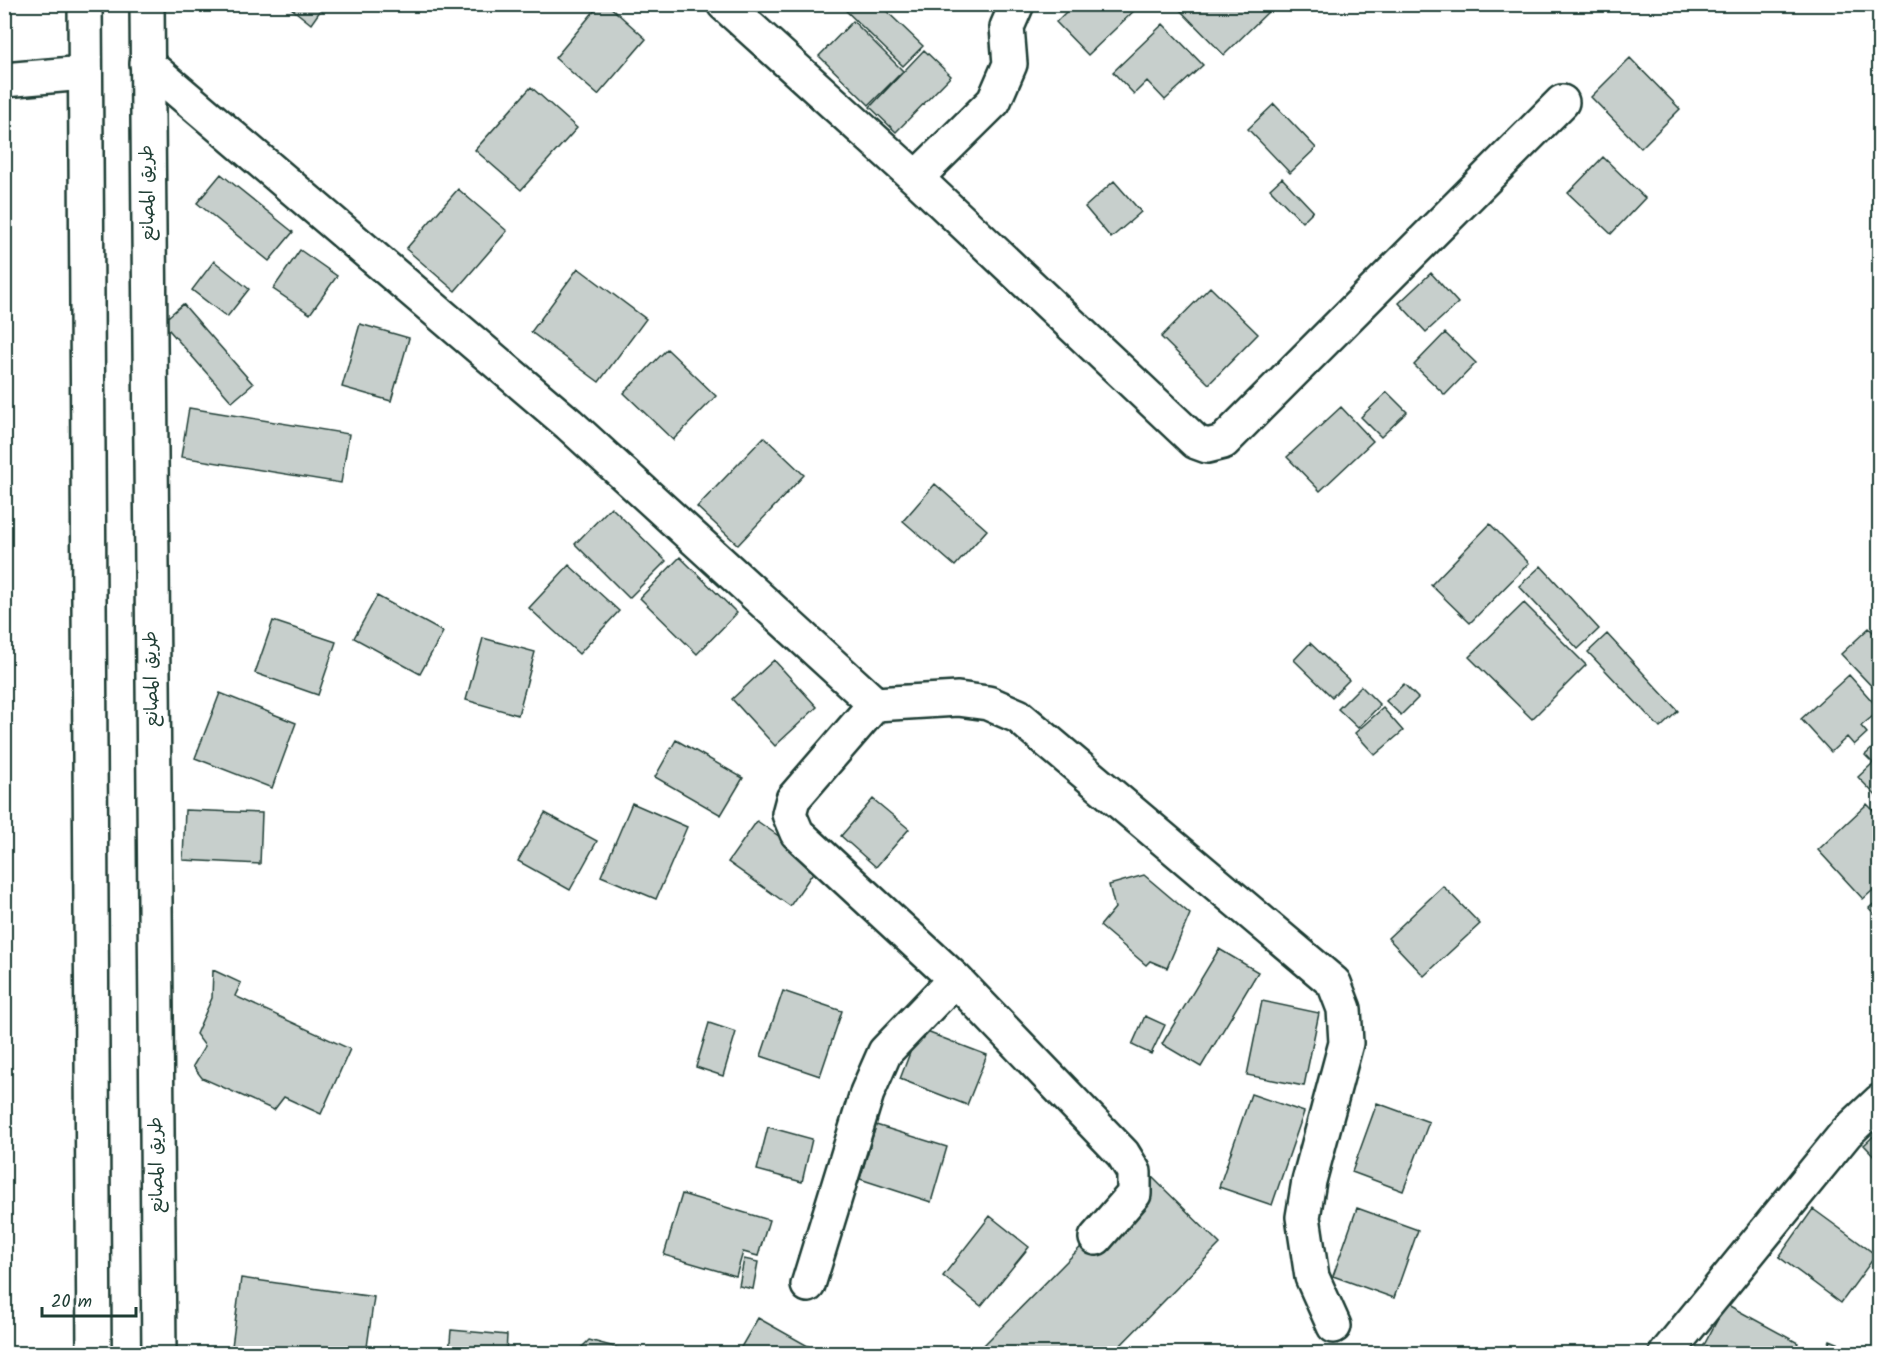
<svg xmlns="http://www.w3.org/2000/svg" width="1884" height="1358" viewBox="0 0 1884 1358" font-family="Kalam,'Playpen Sans Arabic',sans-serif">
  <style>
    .building { fill: #c7cfcc; stroke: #1f3d34; stroke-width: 1.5 }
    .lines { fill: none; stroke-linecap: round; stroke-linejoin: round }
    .minor-casing { stroke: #1f3d34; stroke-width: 38 }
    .major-casing { stroke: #1f3d34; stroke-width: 38 }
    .minor { stroke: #fff; stroke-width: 33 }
    .major { stroke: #fff; stroke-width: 33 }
    .labels { text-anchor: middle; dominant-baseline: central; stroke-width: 5; stroke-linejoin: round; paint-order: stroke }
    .street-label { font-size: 18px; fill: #1f3d34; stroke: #fff }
  </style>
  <rect width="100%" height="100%" fill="#fff"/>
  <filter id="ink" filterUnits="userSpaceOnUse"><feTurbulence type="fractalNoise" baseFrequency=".0167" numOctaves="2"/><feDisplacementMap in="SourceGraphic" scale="12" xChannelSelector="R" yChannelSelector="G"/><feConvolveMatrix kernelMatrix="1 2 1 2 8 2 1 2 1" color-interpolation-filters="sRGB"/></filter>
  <g filter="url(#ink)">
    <!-- building -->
    <path class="building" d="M 286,4 L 325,4 L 311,24 Z
      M 600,4 L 607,4 L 646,39 L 598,95 L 555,58 Z
      M 839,4 L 879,4 L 923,46 L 903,66 Z
      M 1074,4 L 1134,4 L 1137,8 L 1088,55 L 1056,22 Z
      M 1184,4 L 1269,4 L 1272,8 L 1224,55 L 1179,9 Z
      M 853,21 L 903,71 L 869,105 L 819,56 Z
      M 1163,24 L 1203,65 L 1165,100 L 1147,81 L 1134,94 L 1113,72 Z
      M 924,50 L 951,76 L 896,132 L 870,107 Z
      M 1630,58 L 1680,109 L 1641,148 L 1591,97 Z
      M 531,87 L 577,128 L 521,190 L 475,150 Z
      M 1274,104 L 1316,148 L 1290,173 L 1248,129 Z
      M 1603,157 L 1645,198 L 1611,234 L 1568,193 Z
      M 221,174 L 293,232 L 269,261 L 197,203 Z
      M 1282,178 L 1313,211 L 1302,222 L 1270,189 Z
      M 1114,181 L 1141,212 L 1111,238 L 1085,207 Z
      M 458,189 L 507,231 L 455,291 L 406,249 Z
      M 300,250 L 337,276 L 310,314 L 273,289 Z
      M 214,261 L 249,289 L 227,317 L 192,290 Z
      M 578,268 L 646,319 L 599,382 L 531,332 Z
      M 1431,273 L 1458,303 L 1426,332 L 1399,303 Z
      M 1210,287 L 1258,334 L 1209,384 L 1161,337 Z
      M 183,304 L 253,384 L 232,402 L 162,322 Z
      M 360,324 L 409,338 L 391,401 L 342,387 Z
      M 1445,333 L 1476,363 L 1445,395 L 1414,365 Z
      M 667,349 L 716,396 L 673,440 L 624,393 Z
      M 1387,392 L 1407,412 L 1381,437 L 1361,417 Z
      M 1341,407 L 1373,441 L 1320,491 L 1287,457 Z
      M 189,408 L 349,434 L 341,483 L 181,457 Z
      M 764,437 L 804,475 L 738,545 L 697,507 Z
      M 935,484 L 987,530 L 955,566 L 903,521 Z
      M 611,507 L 666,561 L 629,598 L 575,544 Z
      M 1490,524 L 1529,563 L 1470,623 L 1431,585 Z
      M 680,557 L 737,613 L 697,654 L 640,598 Z
      M 569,565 L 619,611 L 579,654 L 529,608 Z
      M 1541,566 L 1599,629 L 1578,649 L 1519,586 Z
      M 377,596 L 443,632 L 420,674 L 354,638 Z
      M 1524,603 L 1586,665 L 1532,719 L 1469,657 Z
      M 273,621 L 336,642 L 318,695 L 255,673 Z
      M 1869,628 L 1880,639 L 1880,695 L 1841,654 Z
      M 1607,634 L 1678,711 L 1660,728 L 1588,652 Z
      M 483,638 L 535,652 L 518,715 L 466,700 Z
      M 1310,643 L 1349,680 L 1332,697 L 1294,660 Z
      M 774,660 L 817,707 L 775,746 L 732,699 Z
      M 1849,675 L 1880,710 L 1861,726 L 1867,733 L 1854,745 L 1847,737 L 1831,752 L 1801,719 Z
      M 1404,684 L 1418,698 L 1401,715 L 1386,701 Z
      M 1361,686 L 1380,705 L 1358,728 L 1338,709 Z
      M 220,693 L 296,723 L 272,788 L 195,758 Z
      M 1383,708 L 1403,731 L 1375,755 L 1355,733 Z
      M 676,740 L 743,778 L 721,815 L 655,777 Z
      M 1878,743 L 1880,745 L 1880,800 L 1858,777 L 1873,763 L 1865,755 Z
      M 873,799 L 909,829 L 876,867 L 841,836 Z
      M 632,803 L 687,827 L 656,899 L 601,876 Z
      M 1867,804 L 1880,817 L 1880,884 L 1863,899 L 1818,850 Z
      M 185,810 L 262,813 L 260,864 L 183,860 Z
      M 545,813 L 597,841 L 570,890 L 518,861 Z
      M 757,821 L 819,864 L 790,906 L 728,862 Z
      M 1144,875 L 1190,914 L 1167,968 L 1150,961 L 1146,965 L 1100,926 L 1115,908 L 1109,885 Z
      M 1443,886 L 1480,924 L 1424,976 L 1388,938 Z
      M 1880,898 L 1880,920 L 1869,908 Z
      M 1219,949 L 1258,972 L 1201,1067 L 1162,1044 Z
      M 213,970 L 241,983 L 235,996 L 350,1049 L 321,1114 L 284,1097 L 274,1110 L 202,1078 L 193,1066 L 205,1046 L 196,1034 L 212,998 Z
      M 783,991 L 842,1011 L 820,1076 L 761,1056 Z
      M 1262,1001 L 1319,1013 L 1304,1086 L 1247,1075 Z
      M 1145,1016 L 1165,1025 L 1151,1054 L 1132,1045 Z
      M 709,1023 L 736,1032 L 723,1076 L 696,1067 Z
      M 919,1029 L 987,1055 L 967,1105 L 900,1079 Z
      M 1251,1094 L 1304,1112 L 1272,1205 L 1219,1187 Z
      M 1377,1103 L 1429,1122 L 1403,1191 L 1352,1172 Z
      M 876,1125 L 947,1147 L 931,1202 L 860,1179 Z
      M 768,1127 L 812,1139 L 802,1182 L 757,1170 Z
      M 1880,1130 L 1880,1162 L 1864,1145 Z
      M 1151,1176 L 1220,1244 L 1112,1354 L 989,1354 L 982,1347 Z
      M 682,1194 L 769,1220 L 758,1256 L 743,1252 L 736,1276 L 664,1255 Z
      M 1357,1208 L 1418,1230 L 1394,1298 L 1333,1276 Z
      M 1813,1209 L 1876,1255 L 1841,1303 L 1779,1257 Z
      M 990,1216 L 1029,1247 L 981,1306 L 943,1276 Z
      M 744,1259 L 758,1262 L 753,1289 L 739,1286 Z
      M 241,1278 L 374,1297 L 366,1354 L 231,1354 Z
      M 1726,1304 L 1798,1343 L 1792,1354 L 1719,1354 L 1704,1345 Z
      M 758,1318 L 808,1346 L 804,1354 L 737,1354 Z
      M 451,1330 L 507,1335 L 506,1354 L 449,1354 Z
      M 589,1340 L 622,1349 L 622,1354 L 575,1354 Z
      M 1830,1340 L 1864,1354 L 1825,1354 Z"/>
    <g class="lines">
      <defs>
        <path id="minor" d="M 724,4 L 916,178 L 1196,442 L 1207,446 L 1223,442 L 1562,102
          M 147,64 L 569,424 L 875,704
          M 4,80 L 84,73
          M 916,178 L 994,101 L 1010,64 L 1007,27 L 1017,4
          M 1096,1238 L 1134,1194 L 1134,1172 L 1123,1154 L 955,979 L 797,833 L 789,814 L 793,799 L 875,704 L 958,699 L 988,703 L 1018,716 L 1334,983 L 1344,1009 L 1346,1043 L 1309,1181 L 1303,1217 L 1312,1277 L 1334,1326
          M 808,1285 L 867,1093 L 885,1052 L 955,979
          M 1666,1354 L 1846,1133 L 1880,1101"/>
        <path id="major" d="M 85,4 L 94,1354
          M 147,4 L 159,1354"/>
      </defs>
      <!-- minor casing -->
      <use href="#minor" class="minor-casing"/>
      <!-- major casing -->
      <use href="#major" class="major-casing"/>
      <!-- minor -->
      <use href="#minor" class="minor"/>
      <!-- major -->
      <use href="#major" class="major"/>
    </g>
  </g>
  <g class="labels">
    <!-- street labels -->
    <g class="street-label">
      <text transform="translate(148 193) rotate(-91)">طريق المصانع</text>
      <text transform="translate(152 679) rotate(-91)">طريق المصانع</text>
      <text transform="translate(157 1165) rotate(-91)">طريق المصانع</text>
    </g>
  </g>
  <!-- margin -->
  <rect width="1884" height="1358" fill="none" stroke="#fff" stroke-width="24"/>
  <rect x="12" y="12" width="1860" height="1334" fill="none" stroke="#1f3d34" stroke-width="2" filter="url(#ink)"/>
  <!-- scale -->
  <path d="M42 1307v9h94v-9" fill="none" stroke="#1f3d34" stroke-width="3"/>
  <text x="51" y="1307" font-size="18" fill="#1f3d34" stroke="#ffffff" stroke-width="4.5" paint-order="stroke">20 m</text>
</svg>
